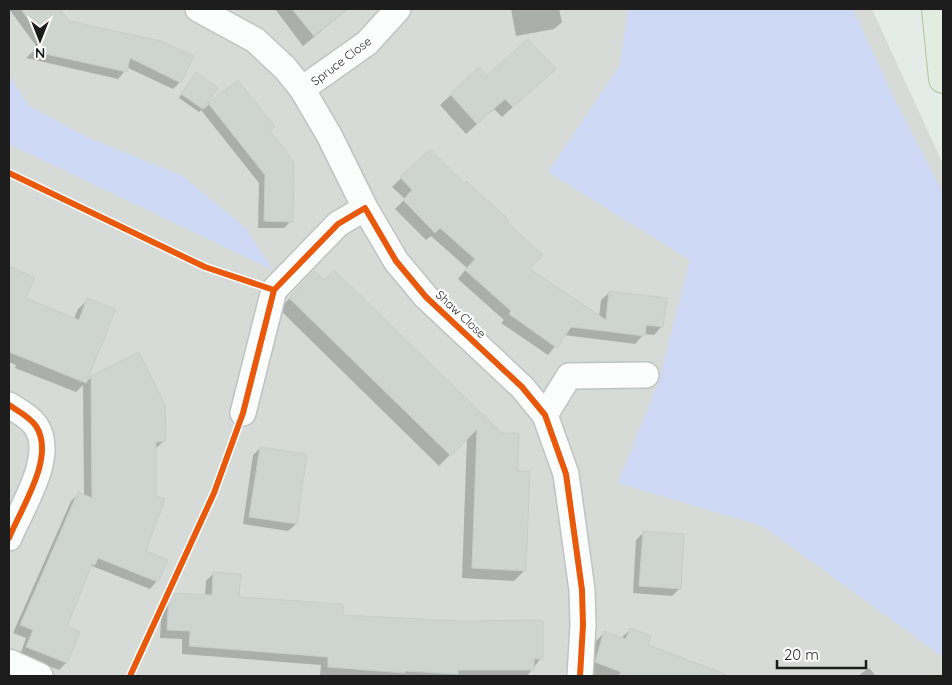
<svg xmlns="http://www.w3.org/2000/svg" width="952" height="685" viewBox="0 0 952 685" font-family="Quicksand,sans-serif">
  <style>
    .residential { fill: #d6dbd8 }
    .park { fill: #cdd8f4 }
    .shadow { fill: #0003 }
    .building { fill: #ced4d0; stroke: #c6cfc8 }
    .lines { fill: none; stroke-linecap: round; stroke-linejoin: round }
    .minor-casing { stroke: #bfc3c1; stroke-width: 28 }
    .trunk-casing { stroke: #b1c399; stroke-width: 30 }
    .minor { stroke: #fbfcfc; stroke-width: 25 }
    .trunk { stroke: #e2ede2; stroke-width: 28 }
    .cycleway-casing { stroke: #fff; stroke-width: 9 }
    .cycleway { stroke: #e8590c; stroke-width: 6 }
    .labels { text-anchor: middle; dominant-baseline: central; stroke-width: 4.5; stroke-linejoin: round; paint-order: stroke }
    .street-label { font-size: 12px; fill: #1d1d1d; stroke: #fff }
  </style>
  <rect width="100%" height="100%" fill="#e4ece8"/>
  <!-- residential -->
  <path class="residential" d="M 9,9 L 872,9 L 943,164 L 943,676 L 9,676 Z"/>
  <!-- park -->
  <path class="park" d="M 628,9 L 853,9 L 895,100 L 943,193 L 943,657 L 763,526 L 618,483 L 659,381 L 690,260 L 548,172 L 620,65 Z
    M 9,75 L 29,106 L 89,138 L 181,175 L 245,227 L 273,270 L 9,144 Z"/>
  <!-- shadow -->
  <path class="shadow" d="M 9,9 L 59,9 L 68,22 L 180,82 L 173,89 L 126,67 L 125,71 L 118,79 L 26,58 L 37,47 Z
    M 275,9 L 348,9 L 303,46 Z
    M 511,9 L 559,9 L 562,22 L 554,29 L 516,36 Z
    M 193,77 L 217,88 L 203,110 L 209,104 L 268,132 L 291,221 L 284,228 L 258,228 L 259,183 L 201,110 L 199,112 L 179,98 Z
    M 487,77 L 543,79 L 502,117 L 494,109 L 466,134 L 440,105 L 451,95 Z
    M 430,150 L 505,222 L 528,269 L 599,317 L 601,300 L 610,292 L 662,326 L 654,335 L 644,334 L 635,344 L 564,335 L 548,355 L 501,323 L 504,320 L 458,279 L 467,268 L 431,236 L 426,240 L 395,209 L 405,199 L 392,187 Z
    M 9,268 L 33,279 L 24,299 L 74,319 L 78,309 L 88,300 L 114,310 L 85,384 L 91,377 L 164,441 L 155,449 L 144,552 L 157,581 L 150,589 L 92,566 L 88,571 L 65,627 L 66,663 L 59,670 L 20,655 L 26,638 L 13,633 L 71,501 L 79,493 L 84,496 L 83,385 L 76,392 L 15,368 L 16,365 L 9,362 Z
    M 315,273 L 501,434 L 516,472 L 525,570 L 514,581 L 462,578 L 467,437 L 439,466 L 279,309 Z
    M 260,448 L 296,524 L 288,531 L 243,524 L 253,455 Z
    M 643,533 L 680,588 L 672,596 L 633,593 L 636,540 Z
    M 214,573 L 238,598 L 341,617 L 541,658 L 527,676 L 343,676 L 320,675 L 321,665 L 182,654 L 182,639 L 160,638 L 162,602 L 170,594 L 205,596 L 206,581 Z
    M 630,630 L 646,646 L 720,673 L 718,676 L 595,676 L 585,673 L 594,643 L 605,632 L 621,638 Z
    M 869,668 L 876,676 L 858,676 Z"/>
  <!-- building -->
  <path class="building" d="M 21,9 L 60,9 L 69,21 L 161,41 L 194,56 L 181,83 L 130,58 L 127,72 L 32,51 L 43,40 Z
    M 292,9 L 348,9 L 314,36 Z
    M 528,39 L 556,69 L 513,107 L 505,99 L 477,124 L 450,94 L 479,67 L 487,75 Z
    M 196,72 L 218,88 L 203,109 L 181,94 Z
    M 238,80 L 275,127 L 270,131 L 294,162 L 293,222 L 264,221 L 265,175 L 208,103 Z
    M 430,149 L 464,183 L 466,181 L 509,220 L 507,222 L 543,255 L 530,269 L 606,320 L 609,291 L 667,298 L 663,327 L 646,325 L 645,336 L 571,327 L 557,348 L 509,314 L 511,311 L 465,270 L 475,259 L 440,228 L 435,233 L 403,200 L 412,190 L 400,177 Z
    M 9,266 L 35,278 L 26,298 L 79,320 L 87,298 L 116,309 L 86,383 L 9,352 Z
    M 334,270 L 502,433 L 519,433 L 518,471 L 530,471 L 526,571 L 472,568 L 477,429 L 451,456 L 289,298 L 315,271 L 324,280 Z
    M 139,352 L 165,405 L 166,441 L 156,442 L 156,496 L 165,499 L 146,551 L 168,560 L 158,582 L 98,558 L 95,565 L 92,564 L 67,627 L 80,632 L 67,663 L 26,647 L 33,630 L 20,625 L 78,492 L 92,498 L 91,376 Z
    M 260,447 L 307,454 L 297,524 L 249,517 Z
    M 643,531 L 684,534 L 681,589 L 639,586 Z
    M 213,572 L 241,574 L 239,597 L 343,604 L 343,615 L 460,621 L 543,620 L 543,659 L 534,659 L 534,670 L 458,670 L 458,674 L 405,671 L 405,673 L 328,667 L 328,657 L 189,646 L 190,631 L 167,630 L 169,593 L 212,595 Z
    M 630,628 L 651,636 L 648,645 L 725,674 L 725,676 L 619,676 L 621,672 L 595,662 L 604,631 L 626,639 Z"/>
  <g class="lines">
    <defs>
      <path id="minor" d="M 198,9 L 255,40 L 285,68 L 302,89 L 329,135 L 365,208 L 396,261 L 426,297 L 522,387 L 545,415 L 566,474 L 582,590 L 583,625 L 580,676
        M 302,89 L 367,43 L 398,9
        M 9,405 C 18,411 30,417 36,426 C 56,457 21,508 9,538
        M 243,413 L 274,290 L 338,224 L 365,208
        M 545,415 L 569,376 L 646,375
        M 9,662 L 40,676"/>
      <path id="trunk" d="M 936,9 L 943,79"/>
    </defs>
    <!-- minor casing -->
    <use href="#minor" class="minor-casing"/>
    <!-- trunk casing -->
    <use href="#trunk" class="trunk-casing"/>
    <!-- minor -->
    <use href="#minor" class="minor"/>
    <!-- trunk -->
    <use href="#trunk" class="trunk"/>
    <defs>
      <path id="cycleway" d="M 9,173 L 205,267 L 274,290
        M 9,405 C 18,411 30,417 36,426 C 56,457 21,508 9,538
        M 130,676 L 214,493 L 243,413 L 274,290 L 338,224 L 365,208 L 396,261 L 426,297 L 522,387 L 545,415 L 566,474 L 582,590 L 583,625 L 580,676"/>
    </defs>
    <!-- cycleway casing -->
    <use href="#cycleway" class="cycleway-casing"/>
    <!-- cycleway -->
    <use href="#cycleway" class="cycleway"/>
  </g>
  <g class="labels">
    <!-- street labels -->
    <g class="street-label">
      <text transform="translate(341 61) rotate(-37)">Spruce Close</text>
      <text transform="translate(461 314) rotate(43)">Shaw Close</text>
    </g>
  </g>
  <!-- border -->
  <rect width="952" height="685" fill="none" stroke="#1d1d1d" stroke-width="20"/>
  <!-- north arrow -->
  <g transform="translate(40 40) rotate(180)" stroke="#ffffff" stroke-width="4" paint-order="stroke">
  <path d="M0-4L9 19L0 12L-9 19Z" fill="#1d1d1d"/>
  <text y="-8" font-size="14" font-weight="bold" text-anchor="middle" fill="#1d1d1d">N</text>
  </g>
  <!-- scale -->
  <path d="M777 660v8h89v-8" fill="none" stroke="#1d1d1d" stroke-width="2.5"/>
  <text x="784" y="660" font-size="15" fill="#1d1d1d" stroke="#ffffff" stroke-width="4" paint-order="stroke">20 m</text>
</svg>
